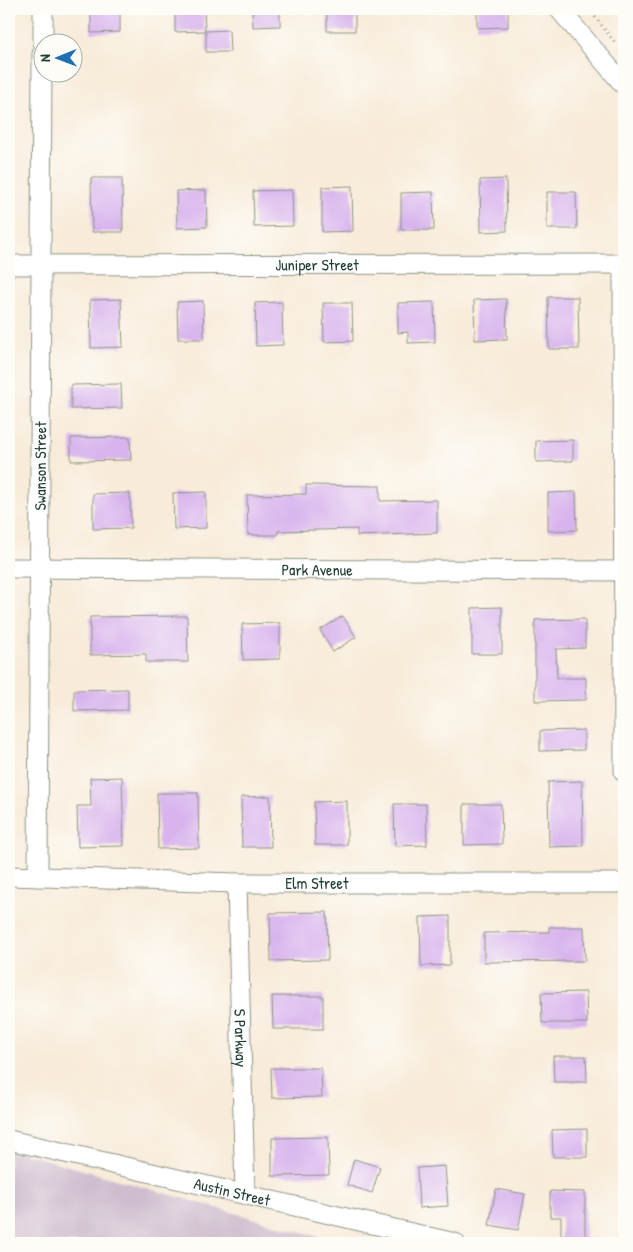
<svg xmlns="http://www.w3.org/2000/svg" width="633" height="1252" viewBox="0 0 633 1252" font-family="'Patrick Hand',sans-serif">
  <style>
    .industrial { fill: #cfbdcf }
    .building { fill: #d8b3ed }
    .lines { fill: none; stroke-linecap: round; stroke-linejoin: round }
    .minor-casing { stroke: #8c9486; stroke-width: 21 }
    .path { stroke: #8c9486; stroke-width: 3; stroke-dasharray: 1 4; stroke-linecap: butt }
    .minor { stroke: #fff; stroke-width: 19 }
    .labels { text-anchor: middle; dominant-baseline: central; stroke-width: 4.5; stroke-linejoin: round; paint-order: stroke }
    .street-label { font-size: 16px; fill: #1f3d34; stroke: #fdfcf7 }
  </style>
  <rect width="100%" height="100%" fill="#fdfcf7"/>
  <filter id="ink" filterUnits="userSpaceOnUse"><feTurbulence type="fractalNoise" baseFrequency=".02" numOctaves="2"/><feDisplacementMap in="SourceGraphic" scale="10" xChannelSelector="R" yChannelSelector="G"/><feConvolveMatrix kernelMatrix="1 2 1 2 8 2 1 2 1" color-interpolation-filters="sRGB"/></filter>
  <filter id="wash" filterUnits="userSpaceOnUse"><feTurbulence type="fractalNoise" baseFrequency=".0096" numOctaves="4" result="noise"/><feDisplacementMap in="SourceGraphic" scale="20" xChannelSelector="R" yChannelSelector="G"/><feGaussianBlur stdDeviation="1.12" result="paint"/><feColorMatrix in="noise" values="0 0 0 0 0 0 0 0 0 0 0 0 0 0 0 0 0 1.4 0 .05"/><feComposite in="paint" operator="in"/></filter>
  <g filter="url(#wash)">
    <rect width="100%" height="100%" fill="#f8ebd9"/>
    <!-- industrial -->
    <path class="industrial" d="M 9,1149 L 340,1243 L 9,1243 Z"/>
    <g id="blocks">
      <!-- building -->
      <path class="building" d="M 91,9 L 120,9 L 120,32 L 91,33 Z
        M 175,9 L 204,9 L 205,31 L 175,32 Z
        M 252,9 L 280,9 L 280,26 L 253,27 Z
        M 327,9 L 355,9 L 355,31 L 327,31 Z
        M 477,9 L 508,9 L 508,27 L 477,28 Z
        M 229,30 L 230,52 L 206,52 L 206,31 Z
        M 91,178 L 122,178 L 123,232 L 92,232 Z
        M 506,179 L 507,231 L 481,232 L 480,180 Z
        M 352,186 L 353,231 L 322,232 L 322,187 Z
        M 206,190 L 207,227 L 177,228 L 176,191 Z
        M 292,190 L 293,226 L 254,227 L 253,191 Z
        M 433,192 L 434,230 L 401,230 L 401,193 Z
        M 547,192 L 576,192 L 577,229 L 547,229 Z
        M 548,297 L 578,297 L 579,349 L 549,349 Z
        M 121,299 L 123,347 L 91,348 L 90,300 Z
        M 506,299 L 507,339 L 475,340 L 474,300 Z
        M 203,301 L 204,339 L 178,339 L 177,302 Z
        M 282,302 L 283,345 L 256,346 L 255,303 Z
        M 434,302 L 435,342 L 408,343 L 408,332 L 398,333 L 398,303 Z
        M 323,303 L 352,303 L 353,341 L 324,342 Z
        M 121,384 L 122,408 L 71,409 L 71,385 Z
        M 130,437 L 131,460 L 71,461 L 71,438 Z
        M 573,440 L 573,461 L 536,462 L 536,441 Z
        M 306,485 L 380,486 L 380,501 L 437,500 L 437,533 L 357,536 L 357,529 L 278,531 L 278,535 L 248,535 L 247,495 L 306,494 Z
        M 206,492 L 206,528 L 174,529 L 173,493 Z
        M 576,492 L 577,530 L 548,531 L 548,493 Z
        M 130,493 L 131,528 L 93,529 L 93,494 Z
        M 502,607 L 502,654 L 472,654 L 472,608 Z
        M 187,616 L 188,662 L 146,662 L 146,654 L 90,655 L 90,617 Z
        M 343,616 L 356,637 L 333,652 L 320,630 Z
        M 585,619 L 585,648 L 556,649 L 557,678 L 586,678 L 586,700 L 535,701 L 535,620 Z
        M 280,623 L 280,659 L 243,660 L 242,624 Z
        M 128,689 L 128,710 L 74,711 L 74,690 Z
        M 584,730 L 584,750 L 540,751 L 540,731 Z
        M 122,777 L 124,846 L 78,847 L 77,806 L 91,806 L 90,778 Z
        M 582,781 L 583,846 L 549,847 L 548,782 Z
        M 157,793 L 198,793 L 199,848 L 158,849 Z
        M 270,796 L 271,847 L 242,847 L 241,797 Z
        M 347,801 L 347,845 L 315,845 L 314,802 Z
        M 394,804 L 426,804 L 427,845 L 395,846 Z
        M 464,804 L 501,804 L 502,844 L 464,845 Z
        M 327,912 L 328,960 L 271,961 L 270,913 Z
        M 450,916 L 450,965 L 421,966 L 420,917 Z
        M 549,927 L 584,927 L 585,961 L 484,962 L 484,933 L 549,932 Z
        M 586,992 L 587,1023 L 542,1023 L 541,993 Z
        M 272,996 L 323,996 L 323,1029 L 273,1029 Z
        M 553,1056 L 586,1056 L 587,1082 L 554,1082 Z
        M 271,1068 L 321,1068 L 322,1097 L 272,1098 Z
        M 587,1129 L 587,1157 L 553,1157 L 552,1130 Z
        M 328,1137 L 329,1175 L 272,1176 L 272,1138 Z
        M 354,1159 L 380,1167 L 372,1193 L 347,1185 Z
        M 445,1166 L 448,1206 L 419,1208 L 417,1168 Z
        M 496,1189 L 525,1194 L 518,1230 L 489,1225 Z
        M 550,1191 L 585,1192 L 585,1243 L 561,1243 L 561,1217 L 550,1217 Z"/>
    </g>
  </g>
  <g filter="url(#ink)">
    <use href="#blocks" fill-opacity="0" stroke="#8c9486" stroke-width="1"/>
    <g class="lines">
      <defs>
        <g id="minor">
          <path d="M 559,9 L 624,85"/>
          <path d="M 43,42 L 43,9"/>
          <path d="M 623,264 L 624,772"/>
          <path id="s1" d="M 9,265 L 624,264"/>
          <path id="s2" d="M 9,568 L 624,571"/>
          <path id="s3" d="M 9,876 L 237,883 L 624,883"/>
          <path id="s4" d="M 38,877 L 42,54"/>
          <path id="s5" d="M 237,883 L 245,1194"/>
          <path id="s6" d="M 9,1140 L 455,1243"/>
        </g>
      </defs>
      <!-- minor casing -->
      <use href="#minor" class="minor-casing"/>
      <!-- path -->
      <path class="path" d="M 589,9 L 616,44"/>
      <!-- minor -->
      <use href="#minor" class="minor"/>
    </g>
  </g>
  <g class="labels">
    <!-- street labels -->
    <g class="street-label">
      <text stroke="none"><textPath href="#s1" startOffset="308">Juniper Street</textPath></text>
      <text stroke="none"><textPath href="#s4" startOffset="411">Swanson Street</textPath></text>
      <text stroke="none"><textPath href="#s2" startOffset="308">Park Avenue</textPath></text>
      <text stroke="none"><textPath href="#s3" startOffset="308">Elm Street</textPath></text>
      <text stroke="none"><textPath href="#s5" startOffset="155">S Parkway</textPath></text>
      <text stroke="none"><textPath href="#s6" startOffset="229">Austin Street</textPath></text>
    </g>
  </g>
  <!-- margin -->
  <rect width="633" height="1252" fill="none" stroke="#fdfcf7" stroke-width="30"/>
  <!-- north arrow -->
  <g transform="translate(58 58) rotate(269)"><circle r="24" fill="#fdfcf7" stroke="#a4b0a9"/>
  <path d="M0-4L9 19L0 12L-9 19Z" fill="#1f6fb2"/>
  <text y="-8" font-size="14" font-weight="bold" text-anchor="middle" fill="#1f3d34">N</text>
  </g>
</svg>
